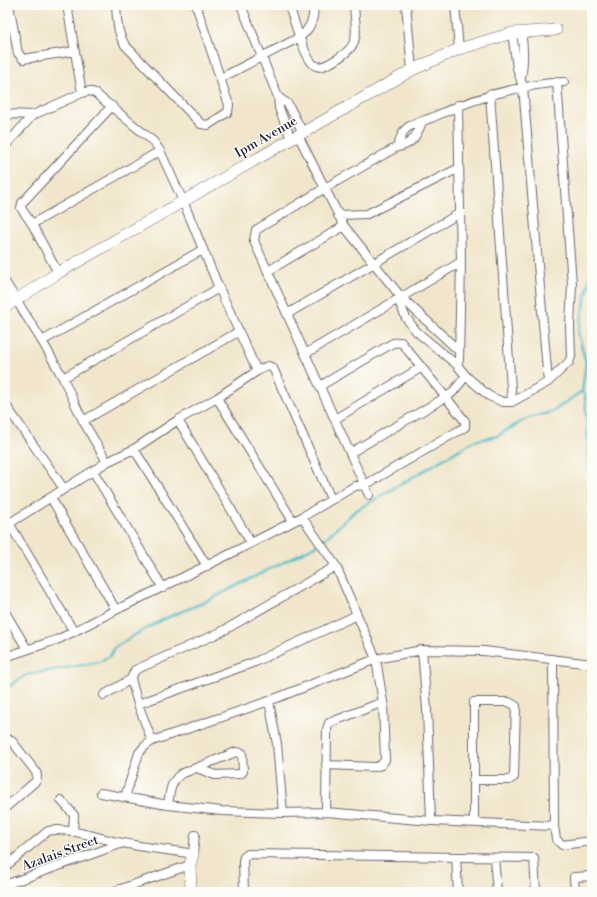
<svg xmlns="http://www.w3.org/2000/svg" width="597" height="897" viewBox="0 0 597 897" font-family="'Libre Bodoni',serif">
  <style>
    .lines { fill: none; stroke-linecap: round; stroke-linejoin: round }
    .stream { stroke: #52bfc9; stroke-width: 2.5 }
    .street-casing { stroke: #6a676d; stroke-width: 10 }
    .secondary-casing { stroke: #6a676d; stroke-width: 12 }
    .street { stroke: #fff; stroke-width: 8 }
    .secondary { stroke: #fff; stroke-width: 11 }
    .labels { text-anchor: middle; dominant-baseline: central; stroke-width: 3; stroke-linejoin: round; paint-order: stroke }
    .street-label { font-size: 13px; fill: #22223b; stroke: #fdfcf7 }
  </style>
  <rect width="100%" height="100%" fill="#fdfcf7"/>
  <filter id="ink" filterUnits="userSpaceOnUse"><feTurbulence type="fractalNoise" baseFrequency=".025" numOctaves="2"/><feDisplacementMap in="SourceGraphic" scale="8" xChannelSelector="R" yChannelSelector="G"/><feConvolveMatrix kernelMatrix="1 2 1 2 8 2 1 2 1" color-interpolation-filters="sRGB"/></filter>
  <filter id="wash" filterUnits="userSpaceOnUse"><feTurbulence type="fractalNoise" baseFrequency=".012" numOctaves="4" result="noise"/><feDisplacementMap in="SourceGraphic" scale="16" xChannelSelector="R" yChannelSelector="G"/><feGaussianBlur stdDeviation="0.9" result="paint"/><feColorMatrix in="noise" values="0 0 0 0 0 0 0 0 0 0 0 0 0 0 0 0 0 1.4 0 .05"/><feComposite in="paint" operator="in"/></filter>
  <g filter="url(#wash)">
    <rect width="100%" height="100%" fill="#f1e6cb"/>
    <g class="lines">
      <!-- stream -->
      <path class="stream" d="M 582,391 L 585,396 L 591,482 L 592,553
        M 5,689 L 26,675 L 99,662 L 110,656 L 114,648 L 133,636 L 164,619 L 207,601 L 313,547 L 327,537 L 355,511 L 474,441 L 497,436 L 528,418 L 552,412 L 582,391 L 586,363 L 578,333 L 592,269"/>
    </g>
  </g>
  <g filter="url(#ink)">
    <g class="lines">
      <defs>
        <path id="street" d="M 9,5 L 18,53 L 23,59 L 75,51
          M 67,5 L 82,93
          M 116,5 C 117,19 117,33 125,45 L 201,124 L 208,125 L 228,112 L 229,105 L 196,5
          M 241,5 L 278,97 L 279,108 L 291,139
          M 289,5 C 293,18 304,56 313,64 C 318,69 324,66 330,63 C 362,46 356,37 354,5
          M 406,5 L 412,70
          M 455,5 L 459,49
          M 512,33 L 517,68 L 523,87 L 548,382
          M 521,33 C 524,48 524,62 521,78
          M 221,78 L 300,37 C 310,29 315,18 313,5
          M 490,94 L 512,402
          M 278,97 L 288,104 L 303,133
          M 458,105 L 461,262 L 459,360 L 457,365 L 466,376 L 489,396 L 503,402 L 512,402 L 548,382 L 569,362 L 571,357 L 570,325 L 572,284 L 557,82
          M 5,114 L 33,115 L 82,93 L 89,91 L 95,93 L 154,142 L 160,151 L 183,201 L 219,288 L 257,371
          M 298,135 L 344,226 L 401,297 L 459,351
          M 5,146 L 33,115
          M 397,147 L 403,132 L 408,127 C 416,123 423,121 431,118 C 474,98 516,85 564,82
          M 338,215 L 367,214 L 459,168
          M 32,224 L 160,151
          M 268,271 L 344,226
          M 58,273 L 32,224 L 21,208 L 22,203 L 112,106
          M 5,282 L 42,341 L 63,378 L 83,421 L 107,462
          M 398,299 L 406,318 L 417,332 L 457,365
          M 287,314 L 460,213
          M 42,341 L 202,250
          M 305,354 L 461,262
          M 63,378 L 219,288
          M 217,398 L 293,521
          M 5,404 L 64,489
          M 335,419 L 422,367
          M 178,420 L 251,543
          M 83,421 L 238,332
          M 134,449 L 207,566
          M 350,453 L 446,397 L 452,393 L 466,376
          M 93,471 L 163,588
          M 369,495 L 254,241 L 256,230 L 325,188 L 397,147 C 412,145 417,135 422,122
          M 51,498 L 116,610
          M 302,517 L 336,566 L 376,659 L 383,702 L 385,760 L 381,765 L 375,767 L 326,765
          M 9,523 L 74,632
          M 5,526 L 107,462 L 134,449 L 178,420 L 217,398 L 257,371 L 268,366 L 273,368 L 331,499
          M 5,612 L 27,649
          M 422,650 L 427,709 L 431,821
          M 5,657 L 59,639 L 116,610 L 228,555 L 302,517 L 355,486 L 365,485 L 465,427 L 465,421 L 401,342 L 393,343 L 320,386
          M 553,659 L 554,826 L 556,839 L 562,845 L 592,841
          M 131,679 L 138,704 L 152,741
          M 104,695 L 131,679 L 135,670 L 221,632 L 336,566
          M 269,701 L 277,744 L 283,813
          M 138,704 L 255,662 L 357,615
          M 5,739 L 11,740 L 36,772 L 37,776 L 36,781 L 5,808
          M 473,780 L 509,780 L 514,777 L 516,706 L 509,702 L 474,702 L 474,822
          M 101,793 L 168,805 L 222,811 L 283,813 L 326,812 L 431,821 L 554,826
          M 125,797 L 139,753 L 144,747 L 152,741 L 269,701 L 376,659 L 422,650 L 484,651 L 592,664
          M 61,800 L 74,815 L 73,832
          M 168,805 C 170,792 170,782 181,774 L 236,752 L 242,753 L 243,771 L 242,773 L 239,774 L 215,775 L 197,768
          M 326,812 L 327,729 L 329,723 L 383,702
          M 456,857 L 458,892
          M 494,858 L 497,892
          M 5,867 L 48,831 C 66,826 104,840 123,843 C 146,848 170,850 193,854 L 195,835
          M 5,885 L 123,843
          M 112,892 L 190,865
          M 244,892 L 243,861 L 244,857 L 248,854 L 534,858 L 536,892
          M 575,892 L 574,877 L 592,876"/>
        <path id="secondary" d="M 5,307 L 58,273 L 412,70 L 459,49 L 512,33 L 556,30
          M 191,892 L 190,865 L 193,854"/>
      </defs>
      <!-- street casing -->
      <use href="#street" class="street-casing"/>
      <!-- secondary casing -->
      <use href="#secondary" class="secondary-casing"/>
      <!-- street -->
      <use href="#street" class="street"/>
      <!-- secondary -->
      <use href="#secondary" class="secondary"/>
    </g>
  </g>
  <g class="labels">
    <!-- street labels -->
    <g class="street-label">
      <text transform="translate(266 137) rotate(-30)">Ipm Avenue</text>
      <text transform="translate(60 853) rotate(-20)">Azalais Street</text>
    </g>
  </g>
  <!-- margin -->
  <rect width="597" height="897" fill="none" stroke="#fdfcf7" stroke-width="20"/>
</svg>
